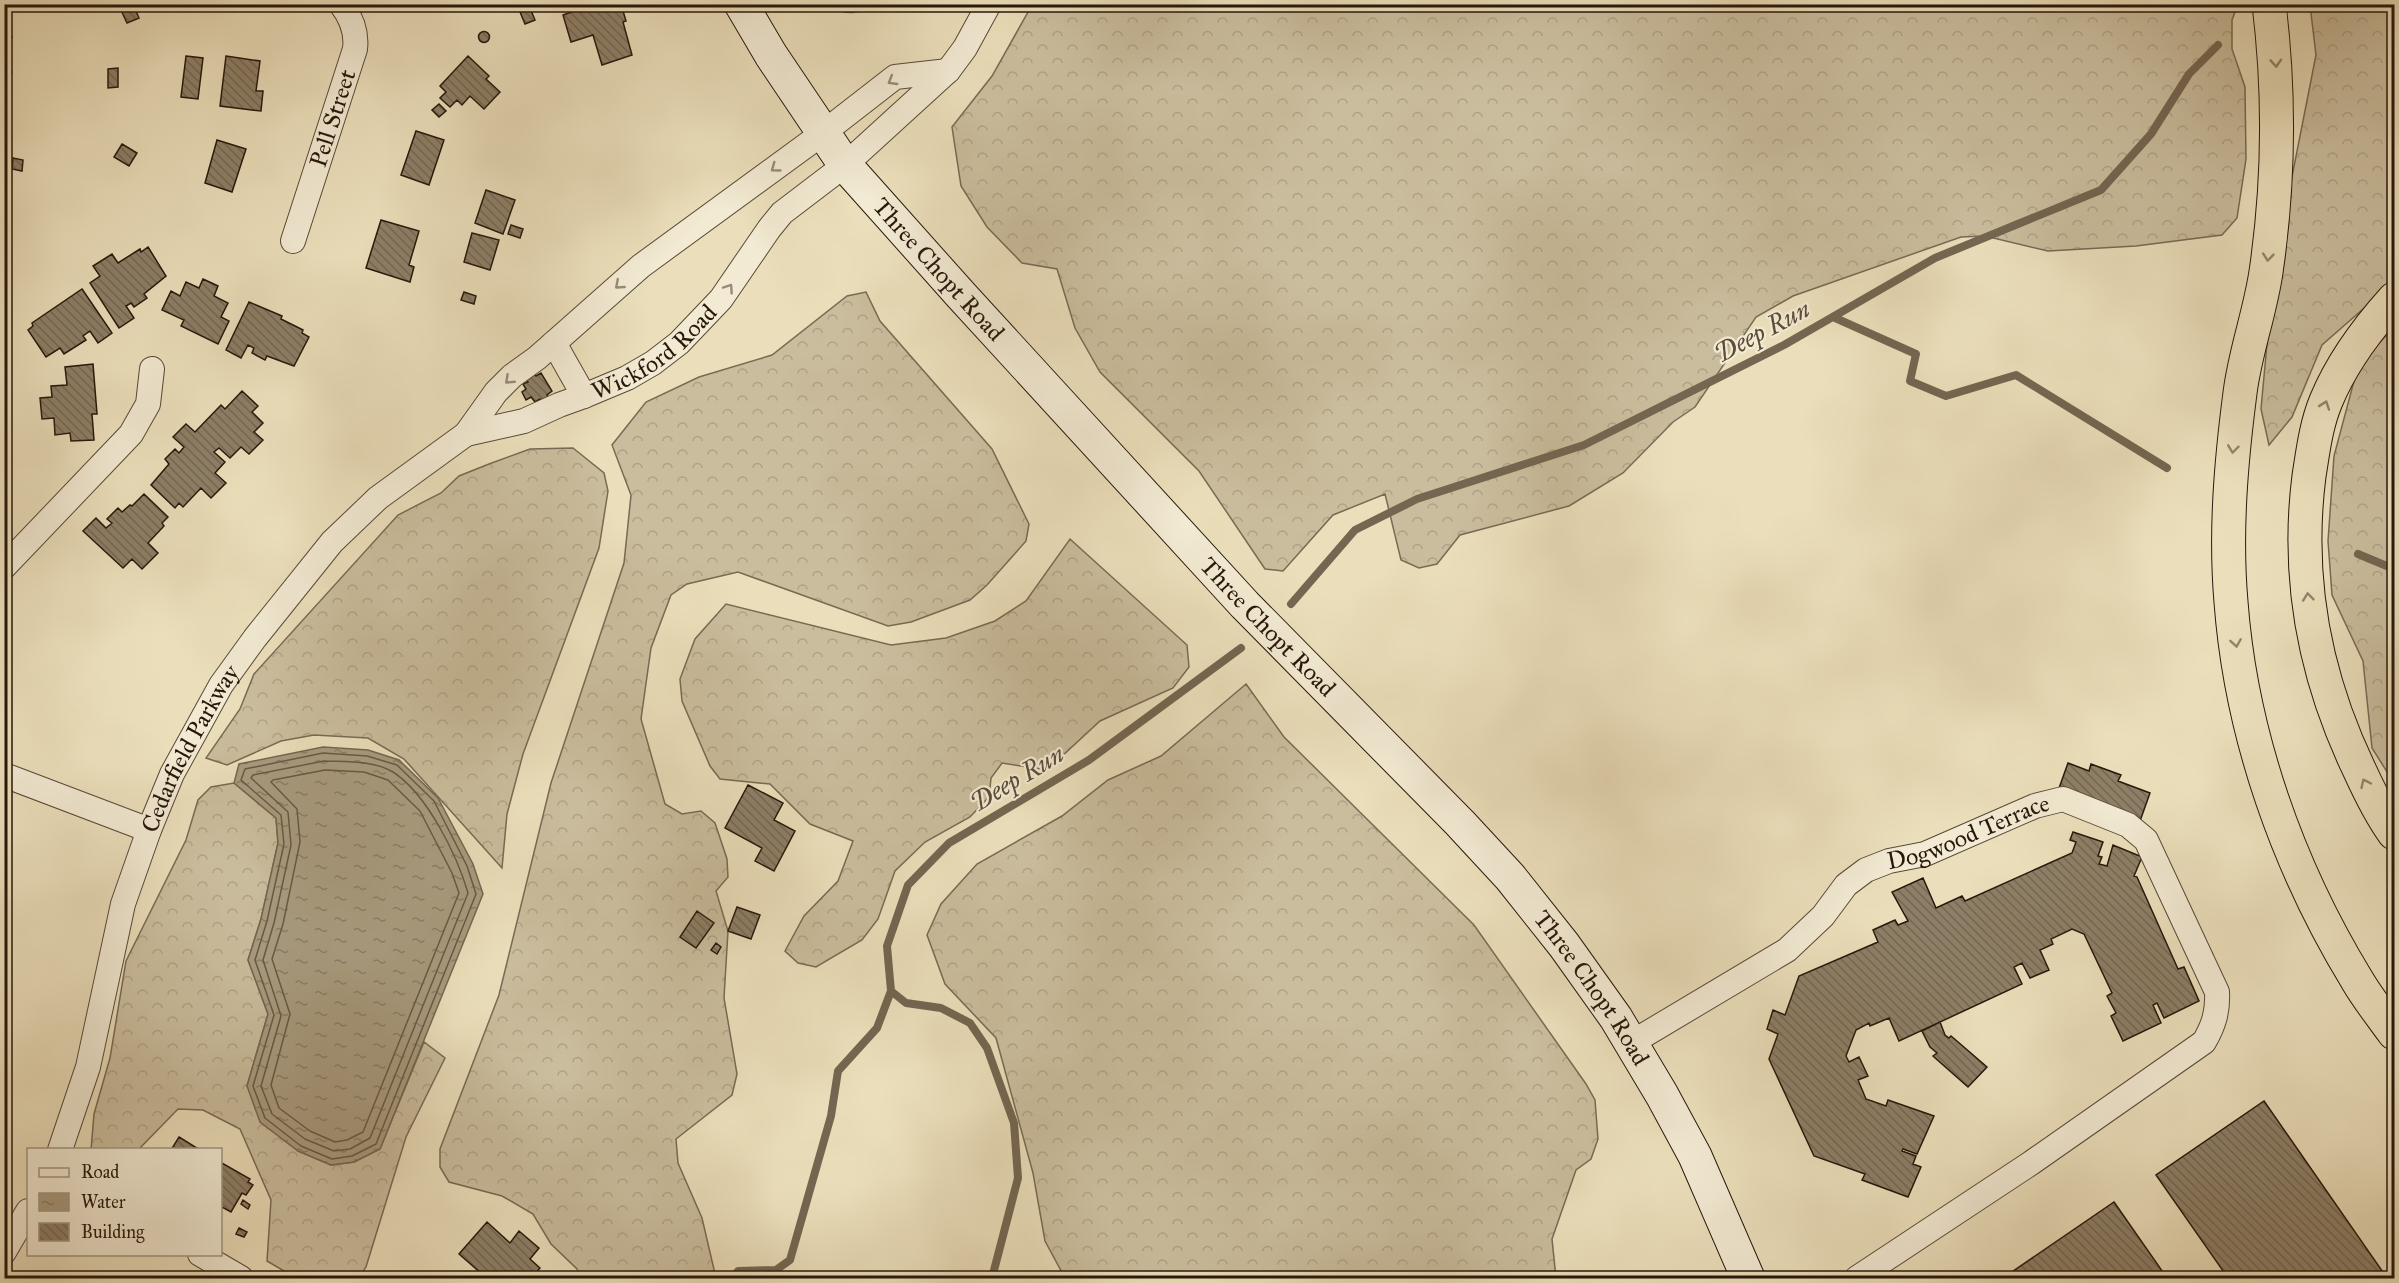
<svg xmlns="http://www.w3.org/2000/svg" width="2399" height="1283" viewBox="0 0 2399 1283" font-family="'IM FELL Great Primer',serif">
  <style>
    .forest { fill: url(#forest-crowns); stroke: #786a54; stroke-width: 1.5 }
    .water { fill: url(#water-ripples); stroke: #746651; stroke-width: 1.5 }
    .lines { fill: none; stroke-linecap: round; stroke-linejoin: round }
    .shore { stroke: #685945; stroke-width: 1.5 }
    .stream { stroke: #746651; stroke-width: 8 }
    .building { fill: url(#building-back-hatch); stroke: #27170b; stroke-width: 1.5 }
    .minor-casing { stroke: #584937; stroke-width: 26 }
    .secondary-casing { stroke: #27170b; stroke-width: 35 }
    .motorway-casing { stroke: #27170b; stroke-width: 35 }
    .minor { stroke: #f2ead3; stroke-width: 24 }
    .secondary { stroke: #f2ead3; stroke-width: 33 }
    .motorway { stroke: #ebdfbb; stroke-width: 33 }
    .oneway { stroke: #93856c }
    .oneway2 { stroke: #978b79 }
    .labels { text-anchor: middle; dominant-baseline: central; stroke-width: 4.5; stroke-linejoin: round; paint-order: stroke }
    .street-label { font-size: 24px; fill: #27170b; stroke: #f2ead3 }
    .water-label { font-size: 26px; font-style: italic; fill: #5b4c39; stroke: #f2ead3 }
  </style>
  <defs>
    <pattern id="forest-crowns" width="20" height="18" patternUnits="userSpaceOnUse" patternTransform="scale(1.5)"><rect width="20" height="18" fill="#cabd9d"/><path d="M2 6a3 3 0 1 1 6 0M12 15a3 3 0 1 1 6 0" fill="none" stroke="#aea286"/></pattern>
    <pattern id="water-ripples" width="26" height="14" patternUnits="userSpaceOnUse" patternTransform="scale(1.5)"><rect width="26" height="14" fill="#a89b7f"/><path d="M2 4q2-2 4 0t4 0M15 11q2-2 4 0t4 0" fill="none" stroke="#897d66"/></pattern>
    <pattern id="building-back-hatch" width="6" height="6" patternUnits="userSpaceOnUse" patternTransform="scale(1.5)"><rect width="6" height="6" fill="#8d7f67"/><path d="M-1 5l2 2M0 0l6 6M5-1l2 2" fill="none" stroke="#736753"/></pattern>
  </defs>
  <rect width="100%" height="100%" fill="#ebdfbb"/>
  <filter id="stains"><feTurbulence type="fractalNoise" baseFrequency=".00333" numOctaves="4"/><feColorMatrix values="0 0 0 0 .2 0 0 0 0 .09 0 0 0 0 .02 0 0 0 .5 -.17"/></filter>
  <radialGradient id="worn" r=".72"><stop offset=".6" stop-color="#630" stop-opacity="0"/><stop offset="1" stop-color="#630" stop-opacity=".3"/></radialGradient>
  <!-- forest -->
  <path class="forest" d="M 2238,4 L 2232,20 L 2232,49 L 2245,87 L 2246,159 L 2237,218 L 2222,235 L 2136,246 L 2048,251 L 1985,236 L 1961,237 L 1793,296 L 1756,317 L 1695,407 L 1673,422 L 1623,473 L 1569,506 L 1460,535 L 1437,564 L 1419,568 L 1401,560 L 1385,494 L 1333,515 L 1283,571 L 1265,569 L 1199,471 L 1100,372 L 1075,328 L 1057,269 L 1022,263 L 987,227 L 961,186 L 952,127 L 992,76 L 1032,5 Z
    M 831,5 L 875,5 C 864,13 841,17 831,5 Z
    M 2310,5 L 2394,5 L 2394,282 L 2322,345 L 2292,417 L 2269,445 L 2261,409 L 2274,268 L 2316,55 Z
    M 866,292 L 880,321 L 992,449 L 1029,524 L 1026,541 L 987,585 L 970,600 L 911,622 L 888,626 L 738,572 L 687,584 L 671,595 L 651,648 L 641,719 L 665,804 L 682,814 L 701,811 L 715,823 L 727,859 L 728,877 L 716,891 L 728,931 L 724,998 L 737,1074 L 732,1095 L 676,1139 L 678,1163 L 702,1218 L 716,1278 L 580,1278 L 577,1269 L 551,1244 L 533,1214 L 502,1196 L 449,1182 L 440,1167 L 440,1149 L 499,995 L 551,783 L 624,563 L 631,495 L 612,445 L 646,402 L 699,377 L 772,355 L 847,296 Z
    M 2394,327 L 2394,783 L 2372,748 L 2363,661 L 2332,595 L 2328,541 L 2334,456 L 2358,366 Z
    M 573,448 L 604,473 L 608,491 L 599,548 L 523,754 L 507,814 L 502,868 L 404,759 L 368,738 L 314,735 L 281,741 L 227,765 L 206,758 L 240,709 L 254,674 L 398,515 L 441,493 L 459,476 L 489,464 L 530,449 Z
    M 1070,539 L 1187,645 L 1189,667 L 1173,688 L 1100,721 L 1047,770 L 1002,763 L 991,778 L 989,797 L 970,817 L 925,842 L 895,871 L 878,919 L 862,940 L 816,967 L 798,963 L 785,951 L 804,916 L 838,881 L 853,841 L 810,824 L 770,784 L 720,779 L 710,766 L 682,701 L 680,679 L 695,639 L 726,604 L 891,645 L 946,638 L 995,621 L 1026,601 Z
    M 1246,684 L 1284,737 L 1474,925 L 1586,1084 L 1595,1100 L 1598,1139 L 1591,1159 L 1576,1170 L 1552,1239 L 1556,1278 L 1065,1278 L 1045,1241 L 1033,1173 L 996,1038 L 945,984 L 927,935 L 941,904 L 977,864 L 1062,816 L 1108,780 L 1161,756 Z
    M 234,783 L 276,818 L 278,843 L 261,919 L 248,960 L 268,1014 L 247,1086 L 298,1151 L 331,1165 L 354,1162 L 380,1149 L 424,1042 L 445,1058 L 406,1137 L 366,1267 L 359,1278 L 296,1278 L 267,1261 L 271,1200 L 240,1129 L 203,1110 L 178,1109 L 139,1149 L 91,1150 L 94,1114 L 110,1058 L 126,961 L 186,840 L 198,800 L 211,787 Z"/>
  <!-- water -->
  <path class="water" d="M 323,747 L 368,750 L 399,760 L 438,798 L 473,864 L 483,894 L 380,1149 L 354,1162 L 331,1165 L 298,1151 L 260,1122 L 247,1086 L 268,1014 L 248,960 L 261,919 L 278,843 L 276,818 L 234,783 L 239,764 Z"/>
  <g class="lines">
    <!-- shore -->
    <path class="shore" d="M 323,753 L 367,756 L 397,765 L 434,801 L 467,866 L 476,894 L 376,1144 L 352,1156 L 332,1159 L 301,1146 L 265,1118 L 253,1086 L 274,1015 L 255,960 L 267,921 L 284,844 L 281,815 L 241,780 L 245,769 Z
      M 324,761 C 345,762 374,760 393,772 C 427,794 457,855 468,893 L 370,1138 L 350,1149 L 334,1151 L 305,1139 L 272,1114 L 261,1086 L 281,1016 L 263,960 L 274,923 L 291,845 L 288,812 L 251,778 L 253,775 Z
      M 325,770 L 364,772 L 388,780 L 420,811 L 452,873 L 459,893 L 363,1132 L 347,1140 L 335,1142 L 310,1131 L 279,1108 L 271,1085 L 290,1014 L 272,959 L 283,924 L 300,842 L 297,809 L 271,782 L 273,780 Z"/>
    <!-- stream -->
    <path class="stream" d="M 1833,317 L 1916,354 L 1910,381 L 1946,396 L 2016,375 L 2167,468
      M 2358,554 L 2394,569
      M 1291,604 L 1355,530 L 1417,499 L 1584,445 L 1784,345 L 1935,258 L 2101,190 L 2151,134 L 2189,74 L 2218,45
      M 891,991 L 906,1003 L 941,1008 L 970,1023 L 987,1048 L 1014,1123 L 1018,1178 L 992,1278
      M 733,1278 L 738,1271 L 776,1270 L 790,1260 L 831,1116 L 838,1071 L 877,1028 L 891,991 L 887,946 L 908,885 L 949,843 L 1089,760 L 1241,648"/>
  </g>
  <!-- building -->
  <path class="building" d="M 129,4 L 133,4 L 139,18 L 127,23 L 120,8 Z
    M 522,4 L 534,4 L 534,6 L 523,9 Z
    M 594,4 L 621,4 L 626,21 L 623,22 L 632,55 L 602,65 L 593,35 L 571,42 L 563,15 Z
    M 530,8 L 535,20 L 525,24 L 520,12 Z
    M478.5 37a5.5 5.5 0 1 1 11 0a5.5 5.5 0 1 1-11 0Z
    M 4,32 L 12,37 L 4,48 Z
    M 186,56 L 203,58 L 198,99 L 181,97 Z
    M 226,56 L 260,61 L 256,91 L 263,91 L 261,111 L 220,106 Z
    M 468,56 L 489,76 L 486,79 L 500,92 L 484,109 L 470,96 L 462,105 L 457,100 L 450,107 L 440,98 L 446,92 L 440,86 Z
    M 4,67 L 12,72 L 4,84 Z
    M 118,68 L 118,87 L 108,88 L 108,69 Z
    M 439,104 L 446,111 L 439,117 L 432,110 Z
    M 416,131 L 444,140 L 429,185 L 401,175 Z
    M 217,140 L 246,149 L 232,192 L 205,183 Z
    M 122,144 L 137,153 L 129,166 L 114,157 Z
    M 13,158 L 23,160 L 22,171 L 12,169 Z
    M 486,190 L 515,200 L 503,234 L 475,223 Z
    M 381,220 L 419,231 L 409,265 L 414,267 L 410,282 L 366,268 Z
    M 511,225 L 523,229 L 520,238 L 508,234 Z
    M 472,233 L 499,240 L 490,270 L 464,262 Z
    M 148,247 L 166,276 L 144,294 L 147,298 L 134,307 L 131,303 L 126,306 L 134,318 L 119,328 L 90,283 L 100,276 L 93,266 L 112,254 L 118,263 L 140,249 L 141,252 Z
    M 203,279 L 218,286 L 214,296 L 228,303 L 221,317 L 229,321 L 218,344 L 181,326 L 184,320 L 162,310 L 171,291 L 180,296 L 186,282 L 199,288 Z
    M 82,289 L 112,333 L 98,343 L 90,331 L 83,336 L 86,340 L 64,354 L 60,348 L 46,357 L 28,330 L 33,326 L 32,323 Z
    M 464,292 L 476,296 L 474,304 L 461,300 Z
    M 249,302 L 282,316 L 281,319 L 303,330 L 302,333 L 309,337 L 294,366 L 267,356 L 265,360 L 252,353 L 254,348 L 248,345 L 241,358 L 226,350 Z
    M 93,364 L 97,414 L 92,414 L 94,440 L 71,441 L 70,433 L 55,435 L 54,418 L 42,419 L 40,398 L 52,397 L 51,386 L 67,385 L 65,367 Z
    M 534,373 L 536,376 L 541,373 L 552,391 L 547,395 L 549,398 L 542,402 L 540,399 L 535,402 L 531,397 L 526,400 L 522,392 L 526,389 L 523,384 L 528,382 L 526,379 Z
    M 242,391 L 258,406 L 252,412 L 263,423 L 254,432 L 263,440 L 249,454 L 241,447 L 230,458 L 219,448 L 214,452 L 225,462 L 215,473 L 226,483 L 211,498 L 201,488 L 183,507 L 179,503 L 175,508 L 151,485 L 169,464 L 165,459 L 175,449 L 179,453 L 184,447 L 173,437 L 186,424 L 195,432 L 221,405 L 225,409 Z
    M 144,494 L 168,517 L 162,523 L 164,526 L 148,543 L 158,553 L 142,569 L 132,559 L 123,568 L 83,531 L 96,518 L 106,528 L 112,523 L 107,519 L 118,508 L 122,512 L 130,505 L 132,506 Z
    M 2068,763 L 2089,771 L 2091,764 L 2121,775 L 2118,781 L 2150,793 L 2140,821 L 2058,791 Z
    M 748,785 L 783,803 L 774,820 L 795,831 L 774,871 L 755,861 L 762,848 L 725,828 Z
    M 2073,832 L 2103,842 L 2098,856 L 2102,857 L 2099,864 L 2107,866 L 2113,845 L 2142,857 L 2134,876 L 2137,877 L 2178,969 L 2184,967 L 2199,1001 L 2164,1018 L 2157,1003 L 2153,1005 L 2161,1023 L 2123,1041 L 2111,1016 L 2116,1013 L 2107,996 L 2112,993 L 2084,934 L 2072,929 L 2051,939 L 2053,944 L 2040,950 L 2049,970 L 2030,978 L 2022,963 L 2014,967 L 2022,984 L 1899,1041 L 1889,1018 L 1870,1026 L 1869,1023 L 1856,1030 L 1846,1056 L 1849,1062 L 1859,1057 L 1868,1076 L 1858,1080 L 1866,1099 L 1886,1106 L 1888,1100 L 1934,1116 L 1917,1154 L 1903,1149 L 1902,1151 L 1916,1156 L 1913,1164 L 1921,1167 L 1908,1197 L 1862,1180 L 1865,1174 L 1814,1156 L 1769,1059 L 1778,1034 L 1767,1029 L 1773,1010 L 1785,1015 L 1799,976 L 1878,942 L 1873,930 L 1895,920 L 1898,925 L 1908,921 L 1892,892 L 1923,878 L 1936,908 L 1962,896 L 1965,901 L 2072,853 L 2076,842 L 2070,840 Z
    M 737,907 L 760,915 L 751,939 L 728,931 Z
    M 697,911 L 714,923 L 696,948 L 680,937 Z
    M 716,943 L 721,947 L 717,954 L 711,950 Z
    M 1940,1022 L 1945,1035 L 1949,1038 L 1951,1036 L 1987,1067 L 1968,1087 L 1933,1056 L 1937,1053 L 1930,1047 L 1922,1031 Z
    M 2264,1101 L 2387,1278 L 2228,1278 L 2156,1175 Z
    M 179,1137 L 200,1150 L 171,1150 Z
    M 220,1162 L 250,1179 L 248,1182 L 253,1185 L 246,1195 L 242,1193 L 231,1212 L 220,1206 Z
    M 243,1200 L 250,1205 L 248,1209 L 241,1204 Z
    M 2114,1202 L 2167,1278 L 2003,1278 Z
    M 487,1222 L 510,1243 L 519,1231 L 539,1248 L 530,1259 L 540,1268 L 531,1278 L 478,1278 L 482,1274 L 459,1254 Z
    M 239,1228 L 247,1232 L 244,1237 L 236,1234 Z
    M 185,1273 L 194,1278 L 177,1278 L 178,1277 L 181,1278 Z"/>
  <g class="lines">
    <defs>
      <g id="minor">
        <path id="s1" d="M 293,241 L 355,49 C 357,33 351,17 341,4"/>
        <path d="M 554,343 L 584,396"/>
        <path id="s2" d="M 466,434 L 524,421 L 559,405 L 584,396 L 627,378 L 653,363 L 679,343 L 721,299 L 769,229 L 782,213 L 845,165 L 948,71 L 965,48 L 989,4"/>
        <path d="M 4,567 L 131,434 L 148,404 L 152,369"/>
        <path d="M 4,775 L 149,830"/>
        <path id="s3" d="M 1631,1043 L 1787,950 L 1823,916 L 1846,885 L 1866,870 L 1889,861 L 1925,854 L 2035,806 L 2063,799 L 2128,825 L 2146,840 L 2217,992 C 2218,1011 2214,1025 2204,1042 L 2031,1163 L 1857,1278"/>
        <path id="s4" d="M 60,1150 L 88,1067 L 123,904 L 149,830 L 172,774 L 221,685 L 255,638 L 332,542 L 378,498 L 466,434 L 496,392 L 512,376 L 537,358 L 641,266 L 823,133 L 895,77 L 948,71"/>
        <path d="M 4,1252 L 28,1211"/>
        <path d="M 200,1254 L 241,1278"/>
      </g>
      <g id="secondary">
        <path id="s5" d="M 741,4 L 771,55 L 845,165 L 961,295 L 1245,605 L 1460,823 L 1510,877 L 1564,945 L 1616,1018 L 1662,1095 L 1695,1156 L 1748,1278"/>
      </g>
      <path id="motorway" d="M 2269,4 C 2280,94 2279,183 2266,272 C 2260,313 2245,352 2240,393 C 2231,462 2225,532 2231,602 C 2241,735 2288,867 2357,980 C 2368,999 2382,1016 2394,1033
        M 2394,299 C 2366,330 2342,362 2326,401 C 2316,425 2313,451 2309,476 C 2296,578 2315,677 2359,769 C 2369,791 2380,814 2394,833"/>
    </defs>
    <!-- minor casing -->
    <use href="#minor" class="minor-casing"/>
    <!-- secondary casing -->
    <use href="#secondary" class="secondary-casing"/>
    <!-- motorway casing -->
    <use href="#motorway" class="motorway-casing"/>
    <!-- minor -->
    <use href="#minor" class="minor"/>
    <!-- secondary -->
    <use href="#secondary" class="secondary"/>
    <!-- motorway -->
    <use href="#motorway" class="motorway"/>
  </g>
  <!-- one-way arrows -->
  <defs><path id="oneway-chevron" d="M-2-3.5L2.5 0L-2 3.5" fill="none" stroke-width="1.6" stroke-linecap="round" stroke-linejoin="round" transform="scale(1.5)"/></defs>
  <g class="oneway">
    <use href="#oneway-chevron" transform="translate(2276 63) rotate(86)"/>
    <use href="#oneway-chevron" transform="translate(2268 257) rotate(96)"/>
    <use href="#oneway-chevron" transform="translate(2325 405) rotate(-71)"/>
    <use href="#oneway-chevron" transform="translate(2233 449) rotate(97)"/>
    <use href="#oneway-chevron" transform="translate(2308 597) rotate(-96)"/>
    <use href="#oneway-chevron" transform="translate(2236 643) rotate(81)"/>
    <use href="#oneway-chevron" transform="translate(2365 783) rotate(-115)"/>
  </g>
  <g class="oneway2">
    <use href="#oneway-chevron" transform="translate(892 81) rotate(149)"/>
    <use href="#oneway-chevron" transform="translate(775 168) rotate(144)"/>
    <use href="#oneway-chevron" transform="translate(619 285) rotate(139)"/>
    <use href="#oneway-chevron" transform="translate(729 288) rotate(-56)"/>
    <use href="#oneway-chevron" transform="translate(509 380) rotate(137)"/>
  </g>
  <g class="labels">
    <!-- street labels -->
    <g class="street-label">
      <text stroke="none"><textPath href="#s1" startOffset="129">Pell Street</textPath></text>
      <text stroke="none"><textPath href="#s5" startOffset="332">Three Chopt Road</textPath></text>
      <text stroke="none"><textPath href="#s2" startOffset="208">Wickford Road</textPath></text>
      <text stroke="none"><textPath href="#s5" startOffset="818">Three Chopt Road</textPath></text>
      <text stroke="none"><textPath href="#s4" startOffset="424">Cedarfield Parkway</textPath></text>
      <text stroke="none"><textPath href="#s3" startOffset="404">Dogwood Terrace</textPath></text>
      <text stroke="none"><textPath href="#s5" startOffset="1304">Three Chopt Road</textPath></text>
    </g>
    <!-- water labels -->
    <g class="water-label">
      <text transform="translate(1762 331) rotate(-28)">Deep Run</text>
      <text transform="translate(1017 778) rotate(-31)">Deep Run</text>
    </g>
  </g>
  <!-- margin -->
  <rect width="2399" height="1283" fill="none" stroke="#ebdfbb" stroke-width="24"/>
  <rect x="6" y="6" width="2387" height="1271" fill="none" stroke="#27170b" stroke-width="3"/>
  <rect x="12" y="12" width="2375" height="1259" fill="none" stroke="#27170b" stroke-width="1.5"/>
  <!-- legend -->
  <rect x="27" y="1148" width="195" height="108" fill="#f2ead3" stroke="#a19683" stroke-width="1.5"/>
  <rect x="39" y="1168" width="30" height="9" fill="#f2ead3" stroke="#a19683" stroke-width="1.5"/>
  <text x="81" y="1178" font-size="18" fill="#27170b">Road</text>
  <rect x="39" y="1193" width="30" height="18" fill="url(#water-ripples)" stroke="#a19683" stroke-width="1.5"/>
  <text x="81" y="1208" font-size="18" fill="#27170b">Water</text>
  <rect x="39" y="1223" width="30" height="18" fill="url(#building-back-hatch)" stroke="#a19683" stroke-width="1.5"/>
  <text x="81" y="1238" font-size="18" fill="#27170b">Building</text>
  <rect width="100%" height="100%" filter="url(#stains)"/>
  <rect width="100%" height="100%" fill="url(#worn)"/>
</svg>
